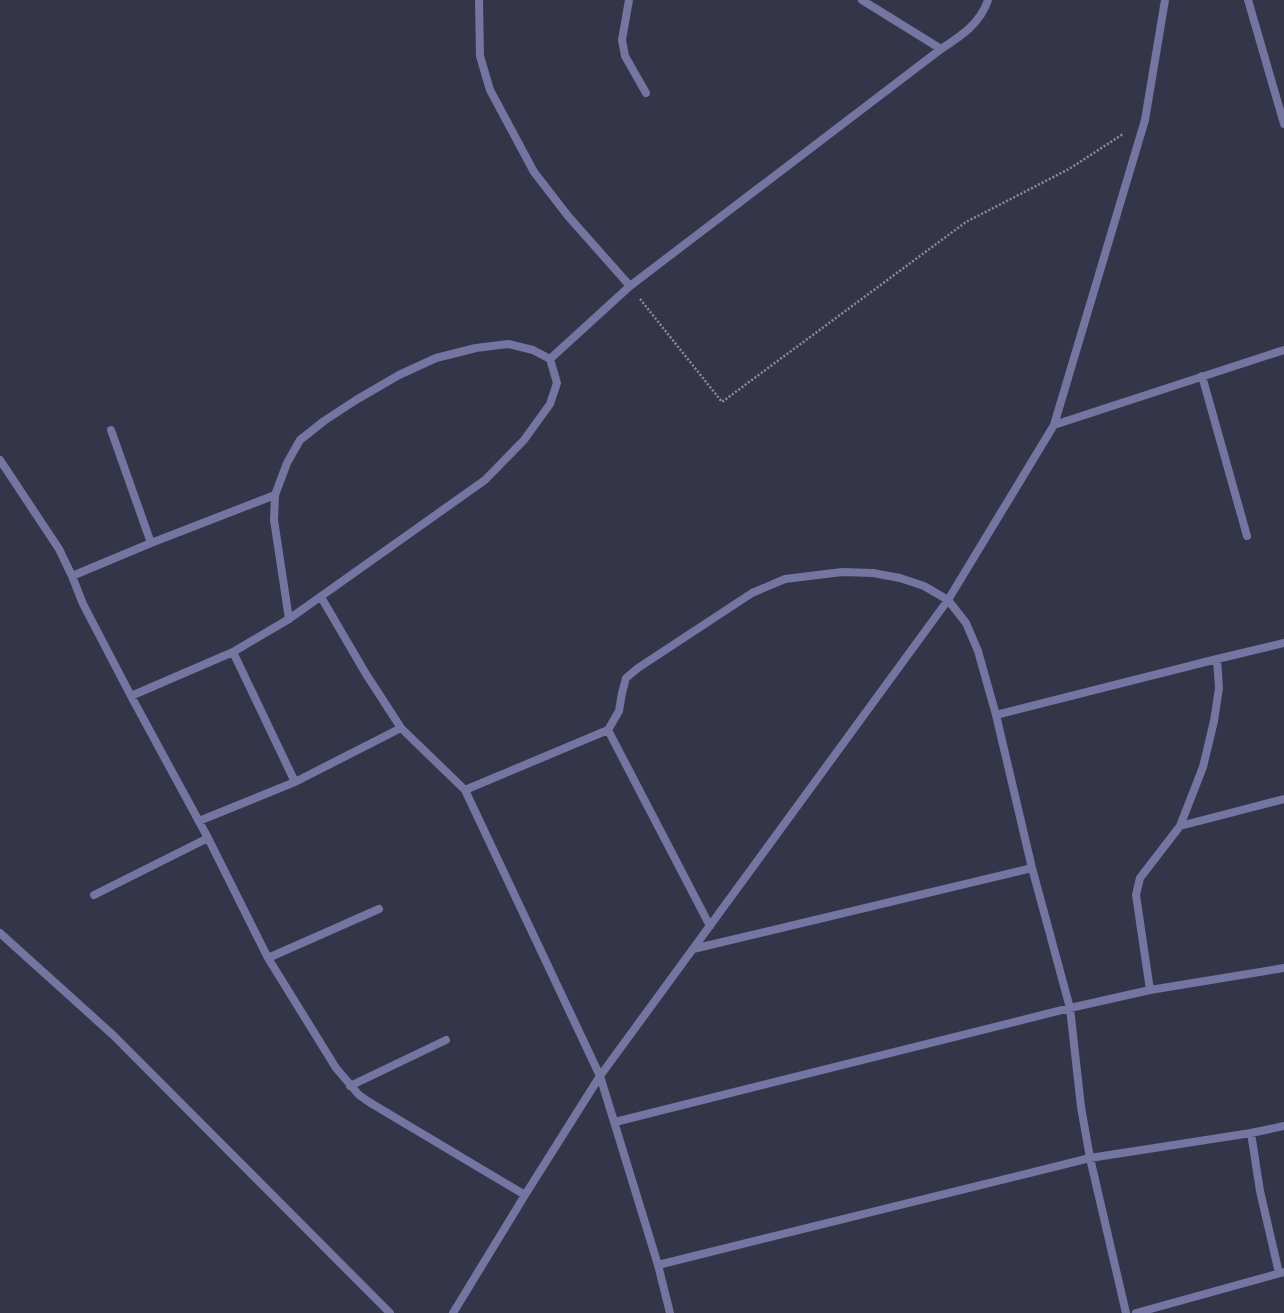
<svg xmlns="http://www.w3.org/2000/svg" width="1284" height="1313" viewBox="0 0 1284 1313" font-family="Inter,sans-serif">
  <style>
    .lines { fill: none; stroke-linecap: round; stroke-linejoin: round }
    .path { stroke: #8a8b9b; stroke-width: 2.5; stroke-dasharray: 2 2; stroke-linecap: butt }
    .lane { stroke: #7475a0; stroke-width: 8 }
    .street { stroke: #7475a0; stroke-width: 8 }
  </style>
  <rect width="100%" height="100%" fill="#343548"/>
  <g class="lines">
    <!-- path -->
    <path class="path" d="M 640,299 L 722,402 L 966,222 L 1069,169 L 1123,134"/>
    <!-- lane -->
    <path class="lane" d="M 350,1086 L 446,1040"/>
    <!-- street -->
    <path class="street" d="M 479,0 L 480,56 L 490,90 L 534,172 L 568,216 L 630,286
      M 629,0 L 622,40 L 625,56 L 646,93
      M 862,0 L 941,49
      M 1248,0 L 1284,124
      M 1202,376 L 1247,536
      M 1054,425 L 1284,350
      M 111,430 L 151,543
      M 0,460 L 59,549 L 72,576 L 83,604 L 131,696 L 208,838 L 268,958 L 336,1068 L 359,1095 L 369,1102 L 525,1195
      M 72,576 L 151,543 L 275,495
      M 321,597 L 366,674 L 401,728 L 465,790 L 600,1076 L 658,1265 L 670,1313
      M 289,619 L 274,520 L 275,495 L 287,463 L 300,440 L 324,421 L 356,400 L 399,375 L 436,358 L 476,348 L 508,344 L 533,350 L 550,359 L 630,286 L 941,49 C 961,36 980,24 988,0
      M 233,652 L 295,782
      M 131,696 L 233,652 L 289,619 L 485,480 L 524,440 L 550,404 L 557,383 L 550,359
      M 996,715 L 1217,659 L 1284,643
      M 608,730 L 710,926
      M 465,790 L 608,730 L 619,711 L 622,693 L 626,678 L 638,668 L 752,593 L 785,579 L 842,572 L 873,573 L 900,578 L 924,586 L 948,600 L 966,623 L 978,651 L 996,715 L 1032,868 L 1070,1008 L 1081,1107 L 1090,1158 L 1126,1313
      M 199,821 L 295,782 L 401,728
      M 1180,826 L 1284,799
      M 94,895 L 208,838
      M 0,933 L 113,1035 L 390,1313
      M 693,949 L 1032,868
      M 268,958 L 379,909
      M 1150,990 L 1136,895 L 1140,878 L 1180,826 L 1203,767 L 1214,721 L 1219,688 L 1217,659
      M 615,1122 L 1070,1008 L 1150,990 L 1284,968
      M 1251,1133 L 1260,1191 L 1279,1273
      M 658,1265 L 1090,1158 L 1251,1133 L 1284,1126
      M 453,1313 L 525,1195 L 600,1076 L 948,600 L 1054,425 L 1145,120 L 1165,0
      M 1136,1313 L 1284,1272"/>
  </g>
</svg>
